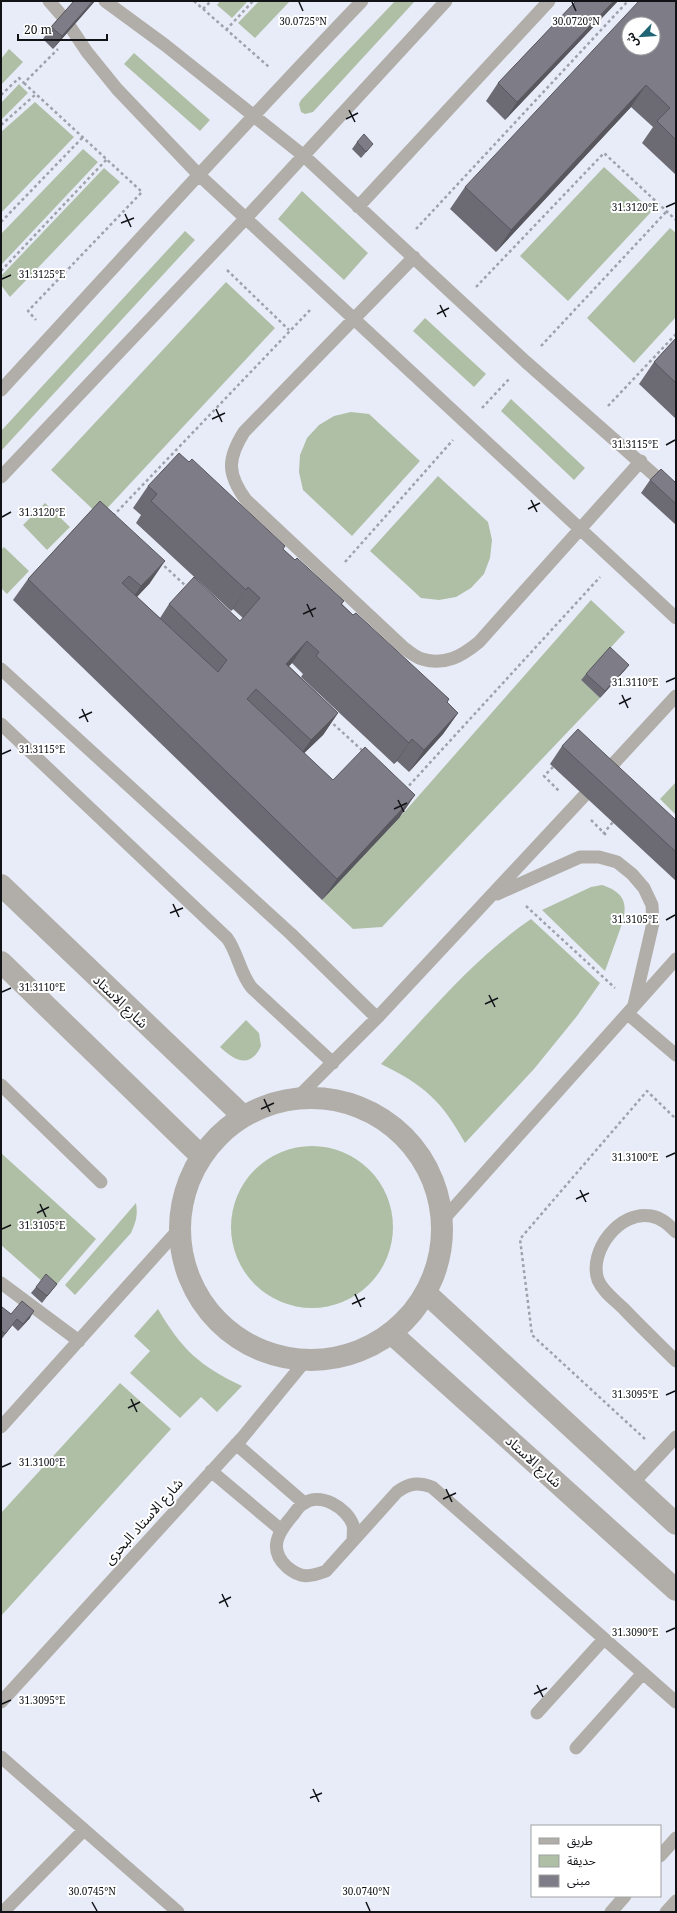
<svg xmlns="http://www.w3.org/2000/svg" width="677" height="1913" viewBox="0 0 677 1913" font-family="'Noto Serif','Noto Sans Arabic',serif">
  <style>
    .green { fill: #afbfa6 }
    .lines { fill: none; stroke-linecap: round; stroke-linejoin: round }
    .path { stroke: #9fa2ab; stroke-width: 2.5; stroke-dasharray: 3 3; stroke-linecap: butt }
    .lane { stroke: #b1aea9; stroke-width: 13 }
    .street { stroke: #b1aea9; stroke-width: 22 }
    .wall { fill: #6c6b74 }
    .shaded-wall { fill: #58575e }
    .building { fill: #7e7c87; stroke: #58575e; fill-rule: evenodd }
    .ticks { fill: none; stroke: #111317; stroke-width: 1.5 }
    .labels { text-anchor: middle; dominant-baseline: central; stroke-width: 4; stroke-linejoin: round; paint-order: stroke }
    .street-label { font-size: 14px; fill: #111317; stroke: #fff }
    .ticks-label { font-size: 10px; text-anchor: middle; fill: #111317; stroke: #fff; stroke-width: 4; stroke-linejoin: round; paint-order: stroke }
  </style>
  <rect width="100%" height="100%" fill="#e8ecf8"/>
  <!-- green -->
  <path class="green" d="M 220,1 L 248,1 L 232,18 L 217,5 Z
    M 259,1 L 290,1 L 255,38 L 238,23 Z
    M 395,1 L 415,1 L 313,112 L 305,114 L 301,112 L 299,104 L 301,100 Z
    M 9,49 L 23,62 L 1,85 L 1,59 Z
    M 134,53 L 210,120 L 200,131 L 124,64 Z
    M 19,84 L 28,93 L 1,120 L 1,103 Z
    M 35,102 L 74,137 L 1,213 L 1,132 Z
    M 83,149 L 98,162 L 1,265 L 1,234 Z
    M 604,167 L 652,211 L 568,301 L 520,256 Z
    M 104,168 L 120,182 L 10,297 L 1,285 L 1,276 Z
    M 302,191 L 368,253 L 344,280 L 278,219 Z
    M 670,228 L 676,233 L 676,317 L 634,363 L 587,318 Z
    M 185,231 L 195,240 L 1,451 L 1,431 Z
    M 226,282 L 275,328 L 100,516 L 51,470 Z
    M 425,318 L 486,374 L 474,387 L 413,331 Z
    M 511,399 L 585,468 L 574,480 L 501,411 Z
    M 351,412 L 369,414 L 420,461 L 352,536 L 303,490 L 299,472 L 300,455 L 307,438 L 319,425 L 334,416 Z
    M 438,476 L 488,522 L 492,540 L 490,558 L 484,574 L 471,588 L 456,597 L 439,600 L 421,598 L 370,551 Z
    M 45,503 L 70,527 L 47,550 L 23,525 Z
    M 4,547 L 29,571 L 7,594 L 1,588 L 1,550 Z
    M 591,600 L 625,632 L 581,680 L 600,698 L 382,927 L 353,929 L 322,900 L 400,817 Z
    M 676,782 L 676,815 L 660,799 Z
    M 602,885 C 633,895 626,913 617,938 C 613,949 609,960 605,971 L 542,910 L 591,887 Z
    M 531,919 L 600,983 L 577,1016 L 534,1069 L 465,1143 C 442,1101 424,1085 381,1064 C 429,1013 474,958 531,919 Z
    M 246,1020 L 259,1033 L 261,1046 C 250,1070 234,1060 220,1047 Z
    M231 1227a81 81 0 1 1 162 0a81 81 0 1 1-162 0Z
    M 1,1153 L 96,1239 L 52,1290 L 1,1245 Z
    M 136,1203 C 138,1215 136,1222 131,1233 L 75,1295 L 65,1285 Z
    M 158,1309 C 182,1350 200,1366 242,1386 L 217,1412 L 201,1397 L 180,1418 L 130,1373 L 150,1351 L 134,1336 Z
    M 120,1383 L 171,1429 L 1,1616 L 1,1513 Z"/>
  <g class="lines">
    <!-- path -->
    <path class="path" d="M 194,1 L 269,67
      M 203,9 L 211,1
      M 226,30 L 253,1
      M 24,83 L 142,192 L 28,311 L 36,320
      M 1,95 L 19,78 L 24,83 L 58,49
      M 1,125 L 36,94
      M 1,222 L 83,137
      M 416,229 L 628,1
      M 227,270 L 289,330
      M 1,271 L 107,159
      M 476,287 L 604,153 L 676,220
      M 541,346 L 666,212
      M 608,406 L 676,334
      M 482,408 L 510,378
      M 113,516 L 311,309
      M 160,562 L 187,587
      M 345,562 L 453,440
      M 329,720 L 364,752
      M 553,767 L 544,776 L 559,791
      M 405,790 L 600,577
      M 591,820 L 606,835
      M 603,834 L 613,822
      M 526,906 L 615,988
      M 645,1439 L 532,1335 L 520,1239 L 647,1091 L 676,1119"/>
    <!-- lane -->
    <path class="lane" d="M 49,1 L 63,17
      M 105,1 L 165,45 L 304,156 L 526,362 L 676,494
      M 71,28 L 87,52 L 117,89 L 199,175 L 676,618
      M 358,207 L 549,1
      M 414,257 L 244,432 C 227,459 227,474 246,500 L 403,647 C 408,651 415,657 422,659 C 445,666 462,656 479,642 L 641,461
      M 1,390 C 121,260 239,129 362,1
      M 1,477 L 246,218 L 446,1
      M 1,669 L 291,934 L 377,1018
      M 1,724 L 227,938 C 238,953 240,974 252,988 L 333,1063
      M 603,775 L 676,696
      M 497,894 L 580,857 L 599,857 L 617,862 L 632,874 L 644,888 L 652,905 L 653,923 L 634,1005
      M 628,1014 L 676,1055
      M 1,1085 L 101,1182
      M 297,1098 L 377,1018 L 584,796
      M 442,1221 L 676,959
      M 676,1232 C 669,1225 662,1218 651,1216 C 620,1210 588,1251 598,1280 C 603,1292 615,1300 624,1309 C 641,1327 659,1344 676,1361
      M 1,1283 L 79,1341
      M 1,1427 L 179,1229
      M 236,1444 L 304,1503
      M 211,1471 L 280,1529
      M 632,1484 L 676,1437
      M 353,1541 C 353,1536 354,1530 353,1525 C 347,1508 320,1491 303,1504 C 299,1506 296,1511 293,1515 C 279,1531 267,1549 287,1567 C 301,1579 310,1577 326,1571 L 397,1492 C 409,1483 418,1482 432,1487 L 676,1702
      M 1,1702 L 242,1438 L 306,1360
      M 537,1713 L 604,1639
      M 576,1748 L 643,1673
      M 1,1757 L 178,1912
      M 660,1856 L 676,1838
      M 3,1912 L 84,1830
      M 611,1912 L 625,1896
      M 666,1912 L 676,1901"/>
    <!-- street -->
    <path class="street" d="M 1,885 L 243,1116
      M 1,962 L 201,1156
      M180 1229a131 131 0 1 1 262 0a131 131 0 1 1-262 0Z
      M 426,1293 L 676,1524
      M 391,1333 L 676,1590"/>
  </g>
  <!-- wall -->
  <path class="wall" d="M 74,1 L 95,1 L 53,49 L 43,39 L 51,27 Z
    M 576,1 L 618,1 L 505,120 L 486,101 L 498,83 Z
    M 676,1 L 676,175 L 642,143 L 653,127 L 631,107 L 496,252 L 450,209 L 465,187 Z
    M 357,142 L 368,150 L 361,158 L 352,149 Z
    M 676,338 L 676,419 L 639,384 L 654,362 Z
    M 650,480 L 676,483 L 676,525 L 641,493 Z
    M 148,486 L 283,549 L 295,560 L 344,601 L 342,604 L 353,615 L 449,699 L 447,702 L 458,713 L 443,734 L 409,772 L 397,761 L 394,764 L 301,677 L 303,674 L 292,663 L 289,666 L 338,713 L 323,735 L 304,753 L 333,780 L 400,817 L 322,900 L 13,600 L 28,579 L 100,501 L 150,583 L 137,597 L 160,618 L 169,604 L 240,621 L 243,618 L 233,609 L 231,611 L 136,523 L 141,515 L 133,508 Z
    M 629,665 L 624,671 L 600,698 L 581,680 L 586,674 Z
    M 562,746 L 676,820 L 676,881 L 550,764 Z
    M 57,1284 L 42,1303 L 31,1293 L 36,1287 Z
    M 1,1308 L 11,1314 L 30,1318 L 18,1331 L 12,1325 L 1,1340 Z"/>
  <!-- shaded-wall -->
  <path class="shaded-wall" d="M 93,1 L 95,1 L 53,49 L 62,36 Z
    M 614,1 L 618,1 L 505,120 L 517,102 Z
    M 646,85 L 631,107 L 496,252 L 511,230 Z
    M 165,561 L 150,583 L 126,608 L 141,586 Z
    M 248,587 L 233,609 L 231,611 L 246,590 Z
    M 307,641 L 292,663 L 271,685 L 286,664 Z
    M 629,665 L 624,671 L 600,698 L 605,691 Z
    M 338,713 L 323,735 L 295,762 L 311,740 Z
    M 458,713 L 443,734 L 409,772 L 424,750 Z
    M 412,739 L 397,761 L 394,764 L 409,743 Z
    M 415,795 L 400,817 L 322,900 L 337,879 Z
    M 34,1311 L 30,1318 L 18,1331 L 23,1324 Z"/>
  <!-- building -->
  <path class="building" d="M 74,1 L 93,1 L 62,36 L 51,27 Z
    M 576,1 L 614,1 L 517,102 L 498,83 Z
    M 639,1 L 676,1 L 676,140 L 657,121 L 670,108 L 646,85 L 511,230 L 465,187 ZM 629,24 L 653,24 L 653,48 L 629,48 Z
    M 364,134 L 373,144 L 366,152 L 357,142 Z
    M 676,338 L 676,383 L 654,362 Z
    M 179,453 L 189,462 L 192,459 L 285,546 L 283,549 L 295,560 L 297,558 L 344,601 L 341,604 L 353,615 L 356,613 L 449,699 L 447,702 L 458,713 L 424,750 L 412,739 L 409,743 L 316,656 L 319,652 L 307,641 L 286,664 L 338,713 L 311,740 L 256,689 L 247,699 L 333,780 L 365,747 L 415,795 L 337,879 L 28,579 L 100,501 L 165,561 L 141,586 L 129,576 L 122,583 L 218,672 L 227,660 L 169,604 L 194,577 L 240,621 L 260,598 L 248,587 L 246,590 L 151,501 L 157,494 L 148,486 Z
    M 661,469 L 676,483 L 676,504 L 650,480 Z
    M 610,647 L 629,665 L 605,691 L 586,674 Z
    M 578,729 L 676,820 L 676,852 L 562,746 Z
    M 46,1274 L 57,1284 L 47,1296 L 36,1287 Z
    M 22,1301 L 34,1311 L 23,1324 L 17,1319 L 5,1334 L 1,1330 L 1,1308 L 2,1307 L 11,1314 Z"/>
  <!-- ticks -->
  <path class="ticks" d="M 299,2 L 303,11M 572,2 L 576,11M 349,110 L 355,122M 346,119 L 358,113M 666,207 L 675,203M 125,214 L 131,227M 121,223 L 134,218M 2,279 L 11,275M 440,305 L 446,317M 437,314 L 449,308M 216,409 L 222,422M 212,419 L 225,413M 666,445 L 675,440M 531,500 L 537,512M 528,509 L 540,503M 2,517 L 11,512M 307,604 L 313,617M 303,614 L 316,608M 666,682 L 675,678M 622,695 L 628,708M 619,704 L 631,698M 82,709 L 88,722M 79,718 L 92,712M 2,754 L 11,750M 398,800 L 404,812M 394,809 L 407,803M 173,904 L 179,917M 170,913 L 183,908M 666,920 L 675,915M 2,992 L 11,988M 489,995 L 495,1007M 485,1004 L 498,998M 264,1099 L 270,1112M 261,1109 L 274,1103M 666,1157 L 675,1153M 580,1190 L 586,1202M 576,1199 L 589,1193M 40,1204 L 46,1217M 37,1213 L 49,1207M 2,1229 L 11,1225M 355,1294 L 361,1307M 352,1304 L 365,1298M 666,1395 L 675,1391M 131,1399 L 137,1412M 128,1408 L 140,1402M 2,1467 L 11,1463M 446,1489 L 452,1502M 443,1499 L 456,1493M 222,1594 L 228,1607M 219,1603 L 231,1597M 666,1632 L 675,1628M 537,1685 L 543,1697M 534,1694 L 547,1688M 2,1704 L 11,1700M 313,1789 L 319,1802M 310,1798 L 322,1793M 92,1902 L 97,1911M 366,1902 L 370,1911"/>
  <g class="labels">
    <!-- street labels -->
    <g class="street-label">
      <text transform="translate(121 1001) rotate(44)">شارع الاستاد</text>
      <text transform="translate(534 1461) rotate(42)">شارع الاستاد</text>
      <text transform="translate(143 1521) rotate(-48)">شارع الاستاد البحرى</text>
    </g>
  </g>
  <g class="ticks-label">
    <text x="303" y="25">30.0725°N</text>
    <text x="576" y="25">30.0720°N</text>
    <text x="635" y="211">31.3120°E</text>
    <text x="42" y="278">31.3125°E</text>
    <text x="635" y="448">31.3115°E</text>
    <text x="42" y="516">31.3120°E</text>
    <text x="635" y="686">31.3110°E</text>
    <text x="42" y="753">31.3115°E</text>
    <text x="635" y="923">31.3105°E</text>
    <text x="42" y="991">31.3110°E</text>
    <text x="635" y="1161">31.3100°E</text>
    <text x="42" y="1229">31.3105°E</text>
    <text x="635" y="1398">31.3095°E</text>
    <text x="42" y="1466">31.3100°E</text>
    <text x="635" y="1636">31.3090°E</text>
    <text x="42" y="1704">31.3095°E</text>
    <text x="92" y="1895">30.0745°N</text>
    <text x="366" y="1895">30.0740°N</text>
  </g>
  <!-- border -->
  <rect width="677" height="1913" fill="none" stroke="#111317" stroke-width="4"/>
  <!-- legend -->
  <rect x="531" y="1825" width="130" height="72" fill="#ffffff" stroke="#a0a1a2"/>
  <rect x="539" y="1838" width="20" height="6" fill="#b1aea9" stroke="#a0a1a2"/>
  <text x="567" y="1845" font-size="12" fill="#111317">طريق</text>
  <rect x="539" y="1855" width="20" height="12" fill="#afbfa6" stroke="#a0a1a2"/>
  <text x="567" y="1865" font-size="12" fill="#111317">حديقة</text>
  <rect x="539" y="1875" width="20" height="12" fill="#7e7c87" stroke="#a0a1a2"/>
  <text x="567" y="1885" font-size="12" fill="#111317">مبنى</text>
  <!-- north arrow -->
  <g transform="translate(641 36) rotate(245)"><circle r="19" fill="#ffffff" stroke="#a0a1a2"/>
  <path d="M0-3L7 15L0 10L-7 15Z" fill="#206576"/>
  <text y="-6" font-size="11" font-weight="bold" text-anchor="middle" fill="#111317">ش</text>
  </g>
  <!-- scale -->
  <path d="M18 34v6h89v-6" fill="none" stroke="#111317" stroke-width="2"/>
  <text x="24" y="34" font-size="12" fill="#111317" stroke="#ffffff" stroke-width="3" paint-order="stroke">20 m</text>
</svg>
